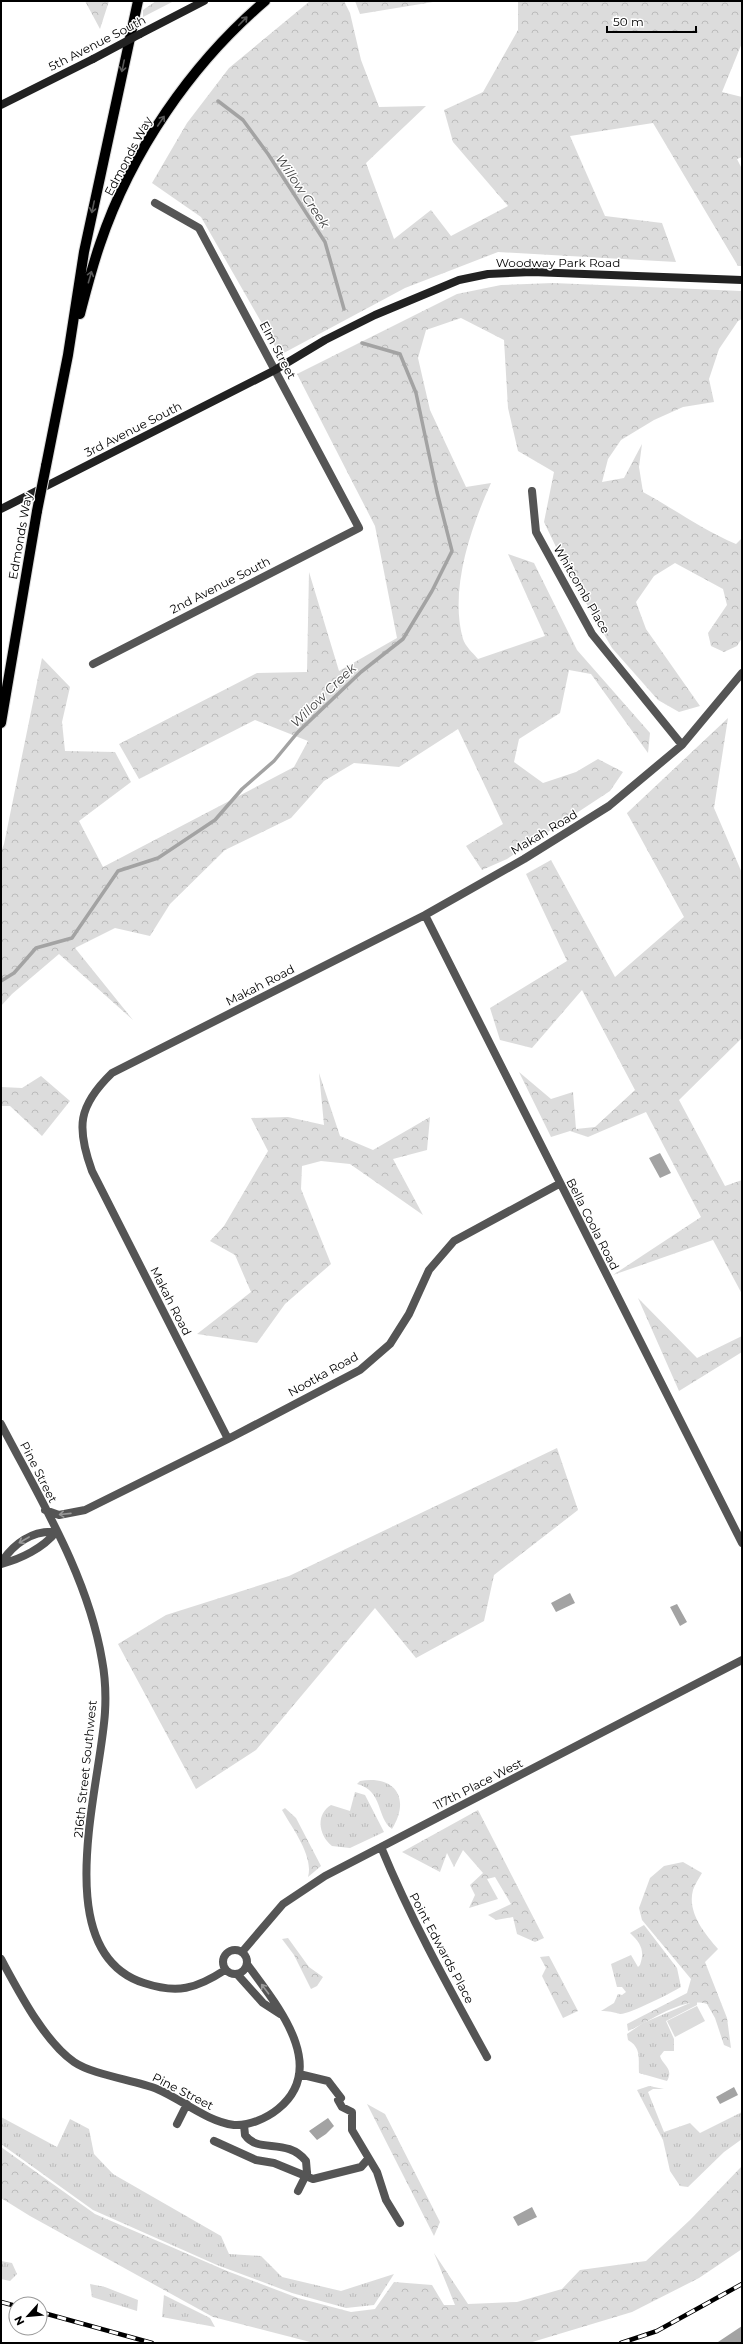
<svg xmlns="http://www.w3.org/2000/svg" width="743" height="2344" viewBox="0 0 743 2344" font-family="Montserrat,sans-serif">
  <style>
    .grass { fill: url(#grass-tufts) }
    .forest { fill: url(#forest-crowns) }
    .pitch { fill: #dcdcdc }
    .water { fill: #a3a3a3 }
    .lines { fill: none; stroke-linecap: round; stroke-linejoin: round }
    .stream { stroke: #a3a3a3; stroke-width: 3.5 }
    .primary-casing { stroke: #dbdbdb; stroke-width: 12 }
    .street { stroke: #555; stroke-width: 8 }
    .secondary { stroke: #222; stroke-width: 8 }
    .primary { stroke: #000; stroke-width: 10 }
    .rail-casing { stroke: #000; stroke-width: 4.5 }
    .rail { stroke: #fff; stroke-width: 3; stroke-dasharray: 9; stroke-linecap: butt }
    .primary-bridge-casing { stroke: #dbdbdb; stroke-width: 12; stroke-linecap: butt }
    .street-bridge { stroke: #555; stroke-width: 8 }
    .secondary-bridge { stroke: #222; stroke-width: 8 }
    .primary-bridge { stroke: #000; stroke-width: 10 }
    .oneway { stroke: #595959 }
    .oneway2 { stroke: #999 }
    .labels { text-anchor: middle; dominant-baseline: central; stroke-width: 3; stroke-linejoin: round; paint-order: stroke }
    .street-label { font-size: 12px; fill: #000; stroke: #fff }
    .water-label { font-size: 13px; font-style: italic; fill: #444; stroke: #fff }
  </style>
  <defs>
    <pattern id="grass-tufts" width="24" height="20" patternUnits="userSpaceOnUse"><rect width="24" height="20" fill="#dcdcdc"/><path d="M3 7l-1-3M5 7V3M7 7l1-3M15 17l-1-3M17 17v-4M19 17l1-3" fill="none" stroke="#bbb"/></pattern>
    <pattern id="forest-crowns" width="20" height="18" patternUnits="userSpaceOnUse"><rect width="20" height="18" fill="#dcdcdc"/><path d="M2 6a3 3 0 1 1 6 0M12 15a3 3 0 1 1 6 0" fill="none" stroke="#bbb"/></pattern>
  </defs>
  <rect width="100%" height="100%" fill="#fff"/>
  <!-- grass -->
  <path class="grass" d="M 156,1 L 174,1 L 143,17 L 143,10 Z
    M 360,1781 C 395,1775 411,1798 392,1829 C 376,1818 384,1791 357,1784 Z
    M 355,1792 L 365,1795 L 384,1832 L 350,1848 L 332,1846 C 319,1836 315,1815 331,1805 L 350,1811 Z
    M 644,1925 L 677,1968 L 681,1987 C 673,1992 628,2015 620,2014 C 613,2012 609,2011 601,2011 L 614,2003 L 618,1994 L 622,1995 L 626,1992 L 622,1987 L 617,1987 L 611,1964 L 631,1955 L 638,1967 L 640,1965 C 645,1951 641,1943 630,1933 Z
    M 697,2000 L 697,2005 L 666,2021 L 674,2039 L 674,2051 L 664,2051 L 660,2056 C 663,2066 674,2068 667,2081 L 639,2073 C 638,2059 642,2048 628,2040 L 627,2034 L 643,2023 Z
    M 649,2086 L 664,2089 L 653,2089 L 648,2092 L 664,2132 L 690,2123 L 700,2133 L 742,2112 L 742,2139 L 724,2152 L 688,2187 L 680,2186 L 670,2171 L 663,2140 L 637,2090 Z
    M 1,2117 L 57,2147 L 70,2119 L 89,2129 L 94,2154 L 113,2174 L 221,2236 L 229,2254 L 261,2256 L 282,2277 L 341,2291 L 394,2274 L 374,2305 L 346,2308 L 292,2293 L 217,2265 L 93,2210 L 1,2144 Z
    M 1,2261 L 12,2263 L 17,2274 L 10,2281 L 1,2279 Z
    M 90,2284 L 105,2287 L 138,2300 L 137,2311 L 92,2297 Z
    M 164,2295 L 210,2318 L 215,2327 L 162,2317 Z"/>
  <!-- forest -->
  <path class="forest" d="M 85,1 L 109,1 L 100,29 Z
    M 310,1 L 344,1 L 350,13 L 361,60 L 379,107 L 426,106 L 366,163 L 394,239 L 431,210 L 451,236 L 508,206 L 453,142 L 444,110 L 483,92 L 518,30 L 518,1 L 742,1 L 742,43 L 722,92 L 742,97 L 742,157 L 737,159 L 742,169 L 742,266 L 738,266 L 653,123 L 570,136 L 605,216 L 662,223 L 676,262 L 498,252 L 405,288 L 280,355 L 201,217 L 152,183 L 187,123 L 229,68 Z
    M 355,1 L 439,1 L 360,14 Z
    M 553,283 L 742,291 L 742,319 L 738,321 L 719,349 L 709,379 L 714,402 L 683,407 L 654,420 L 621,440 L 608,459 L 602,482 L 624,478 L 642,444 L 639,467 L 643,492 C 674,509 703,530 736,544 L 742,538 L 742,638 L 737,646 L 724,652 L 711,646 L 708,633 L 727,605 L 723,589 L 675,563 L 654,576 L 636,602 L 646,629 L 700,706 L 679,712 L 658,700 L 612,648 L 567,570 L 544,522 L 554,472 L 518,451 L 508,408 L 504,340 L 461,318 L 426,330 L 418,358 L 430,410 L 466,487 L 491,483 C 471,527 449,590 463,639 C 465,646 473,653 478,659 L 545,636 L 508,554 L 534,563 L 577,650 L 650,733 L 648,753 L 591,674 L 569,670 L 560,713 L 519,739 L 514,762 L 543,783 L 576,772 L 598,759 L 623,772 L 610,791 L 507,859 L 482,870 L 466,846 L 503,824 L 458,729 L 399,767 L 354,763 L 324,781 L 291,818 L 225,850 L 170,904 L 150,936 L 115,928 L 75,948 L 133,1020 L 59,954 L 12,994 L 1,1006 L 1,852 L 4,844 L 42,658 L 70,687 L 62,722 L 65,751 L 115,752 L 131,782 L 79,821 L 103,867 L 294,767 L 308,741 L 255,720 L 139,779 L 119,744 L 257,673 L 307,672 L 309,572 L 339,671 L 397,638 L 375,526 L 297,374 L 457,294 L 501,285 Z
    M 728,718 L 714,808 L 742,873 L 742,1038 L 679,1100 L 725,1186 L 742,1180 L 742,1294 L 713,1240 L 613,1275 L 701,1217 L 646,1112 L 588,1137 L 570,1131 L 551,1137 L 519,1072 L 551,1099 L 573,1092 L 576,1129 L 595,1127 L 635,1090 L 582,990 L 532,1048 L 500,1040 L 490,1008 L 567,961 L 526,874 L 551,860 L 615,977 L 684,917 L 627,813 Z
    M 319,1073 L 340,1136 L 373,1150 L 430,1117 L 427,1150 L 393,1159 L 423,1215 L 350,1164 L 321,1161 L 302,1166 L 301,1189 L 331,1264 L 285,1304 L 257,1343 L 197,1334 L 251,1292 L 235,1255 L 210,1241 L 224,1226 L 268,1151 L 251,1118 L 288,1117 L 324,1125 Z
    M 41,1076 L 70,1101 L 42,1136 L 10,1106 L 1,1106 L 1,1087 L 22,1088 Z
    M 638,1298 L 697,1358 L 742,1336 L 742,1352 L 679,1391 Z
    M 557,1448 L 578,1510 L 494,1575 L 484,1621 L 416,1658 L 375,1608 L 256,1750 L 196,1789 L 118,1644 L 166,1615 L 289,1576 Z
    M 285,1808 L 296,1818 L 321,1866 L 308,1877 C 314,1856 292,1828 282,1810 Z
    M 478,1810 L 544,1938 L 535,1942 L 517,1934 L 513,1917 L 496,1920 L 488,1915 L 511,1904 L 495,1877 L 487,1879 L 498,1899 L 469,1908 L 475,1895 L 470,1885 L 483,1873 L 463,1850 L 454,1867 L 447,1853 L 440,1872 L 402,1852 Z
    M 683,1862 L 702,1873 C 699,1878 695,1884 693,1890 C 687,1912 704,1933 718,1949 L 705,1962 L 727,2018 L 731,2048 L 724,2045 L 715,2018 L 707,2004 C 683,1996 651,2021 628,2031 L 627,2024 L 687,1993 L 691,1979 L 642,1920 L 639,1908 L 650,1878 L 664,1866 Z
    M 288,1938 L 309,1967 L 323,1977 L 317,1986 L 311,1989 L 294,1955 L 282,1939 Z
    M 549,1956 L 578,2011 L 563,2018 L 542,1976 L 546,1968 L 540,1957 Z
    M 367,2104 L 385,2114 L 440,2222 L 434,2236 Z
    M 1,2147 L 95,2214 L 227,2271 L 298,2298 L 351,2312 L 375,2309 L 394,2282 L 432,2285 L 444,2305 L 455,2305 L 434,2253 L 468,2304 L 517,2302 L 562,2289 L 580,2270 L 646,2261 L 690,2220 L 742,2166 L 742,2249 L 699,2278 L 632,2312 L 529,2343 L 314,2343 L 213,2317 L 30,2216 L 1,2198 Z"/>
  <!-- pitch -->
  <path class="pitch" d="M 697,2006 L 705,2021 L 675,2037 L 667,2021 Z"/>
  <!-- water -->
  <path class="water" d="M 660,1153 L 671,1173 L 660,1178 L 649,1158 Z
    M 570,1593 L 575,1603 L 556,1612 L 551,1603 Z
    M 677,1604 L 687,1622 L 680,1626 L 670,1607 Z
    M 734,2087 L 738,2095 L 720,2104 L 716,2097 Z
    M 328,2118 L 334,2126 L 326,2134 L 317,2140 L 309,2131 Z
    M 532,2207 L 537,2217 L 518,2226 L 513,2217 Z
    M 742,2326 L 742,2343 L 716,2343 L 718,2342 Z"/>
  <g class="lines">
    <!-- stream -->
    <path class="stream" d="M 218,101 L 243,120 L 268,154 L 325,242 L 344,309
      M 1,981 L 14,973 L 36,948 L 72,938 L 118,871 L 158,858 L 215,820 L 242,789 L 274,761 L 298,732 L 361,672 L 403,639 L 432,591 L 452,551 L 437,492 L 416,393 L 400,354 L 362,343"/>
    <defs>
      <path id="primary" d="M 80,314 C 86,291 92,267 100,244 C 131,152 191,64 265,1
        M 46,466 L 68,355 L 84,252 L 138,1
        M 1,723 L 37,511"/>
    </defs>
    <!-- primary casing -->
    <use href="#primary" class="primary-casing"/>
    <!-- street -->
    <path class="street" d="M 532,491 L 536,532 L 592,634 L 682,745
      M 93,664 L 359,528 L 199,228 L 155,203
      M 425,915 L 742,1543
      M 1,1424 C 40,1499 88,1576 102,1660 C 105,1676 106,1695 105,1712 C 101,1784 47,1952 144,1983 C 177,1994 196,1989 225,1970
      M 228,1439 L 92,1171 C 76,1127 78,1106 112,1073 L 425,915 L 524,859 L 609,806 L 682,745 L 742,673
      M 45,1510 L 59,1515 L 85,1510 L 228,1439 L 360,1370 L 390,1344 L 409,1314 L 429,1270 L 454,1241 L 559,1184
      M 1,1563 C 13,1544 32,1530 56,1532
      M 1,1564 C 21,1559 43,1548 56,1532
      M 381,1847 C 411,1920 449,1988 487,2057
      M223 1962a12 12 0 1 1 24 0a12 12 0 1 1-24 0Z
      M 242,1952 L 283,1904 L 325,1876 L 742,1660
      M 1,1959 C 19,1992 44,2041 74,2062 C 93,2075 134,2080 157,2089 C 183,2100 206,2121 234,2125 C 249,2126 267,2118 278,2109 C 331,2066 274,2002 247,1964
      M 237,1974 L 263,2003 L 280,2014
      M 299,2074 L 328,2081 L 341,2098 L 338,2100 L 342,2107 L 352,2112 L 352,2130 L 377,2172 L 386,2200 L 400,2223
      M 177,2124 L 187,2104
      M 244,2125 L 245,2135 C 258,2154 287,2137 306,2161 L 307,2173
      M 214,2141 L 256,2160 L 274,2163 L 313,2179 L 361,2167 L 368,2159"/>
    <!-- secondary -->
    <path class="secondary" d="M 140,34 L 204,1
      M 1,105 L 93,59
      M 1,509 L 275,370 L 325,340 L 375,315 L 459,280 L 488,274 L 532,272 L 742,280"/>
    <!-- primary -->
    <use href="#primary" class="primary"/>
    <defs>
      <path id="rail" d="M 1,2302 L 16,2306
        M 40,2312 L 152,2343
        M 621,2343 L 657,2331 L 742,2284"/>
    </defs>
    <!-- rail casing -->
    <use href="#rail" class="rail-casing"/>
    <!-- rail -->
    <use href="#rail" class="rail"/>
    <defs>
      <path id="primary-bridge" d="M 37,511 L 46,466"/>
    </defs>
    <!-- primary-bridge casing -->
    <use href="#primary-bridge" class="primary-bridge-casing"/>
    <!-- street-bridge -->
    <path class="street-bridge" d="M 298,2191 L 307,2173"/>
    <!-- secondary-bridge -->
    <path class="secondary-bridge" d="M 93,59 L 140,34"/>
    <!-- primary-bridge -->
    <use href="#primary-bridge" class="primary-bridge"/>
  </g>
  <!-- one-way arrows -->
  <defs><path id="oneway-shaft" d="M-6 0H5M1.5-3L5.5 0L1.5 3" fill="none" stroke-width="1.6" stroke-linecap="round" stroke-linejoin="round"/></defs>
  <g class="oneway">
    <use href="#oneway-shaft" transform="translate(243 21) rotate(-46)"/>
    <use href="#oneway-shaft" transform="translate(123 66) rotate(102)"/>
    <use href="#oneway-shaft" transform="translate(161 121) rotate(-56)"/>
    <use href="#oneway-shaft" transform="translate(93 207) rotate(102)"/>
    <use href="#oneway-shaft" transform="translate(90 277) rotate(-74)"/>
  </g>
  <g class="oneway2">
    <use href="#oneway-shaft" transform="translate(65 1514) rotate(174)"/>
    <use href="#oneway-shaft" transform="translate(24 1540) rotate(150)"/>
    <use href="#oneway-shaft" transform="translate(265 1989) rotate(-127)"/>
  </g>
  <g class="labels">
    <!-- street labels -->
    <g class="street-label">
      <text transform="translate(97 43) rotate(-27)">5th Avenue South</text>
      <text transform="translate(128 156) rotate(-62)">Edmonds Way</text>
      <text x="558" y="262">Woodway Park Road</text>
      <text transform="translate(278 350) rotate(62)">Elm Street</text>
      <text transform="translate(133 429) rotate(-27)">3rd Avenue South</text>
      <text transform="translate(20 536) rotate(-80)">Edmonds Way</text>
      <text transform="translate(220 585) rotate(-27)">2nd Avenue South</text>
      <text transform="translate(582 589) rotate(60)">Whitcomb Place</text>
      <text transform="translate(544 832) rotate(-31)">Makah Road</text>
      <text transform="translate(260 985) rotate(-27)">Makah Road</text>
      <text transform="translate(593 1224) rotate(63)">Bella Coola Road</text>
      <text transform="translate(171 1301) rotate(63)">Makah Road</text>
      <text transform="translate(323 1374) rotate(-29)">Nootka Road</text>
      <text transform="translate(39 1472) rotate(63)">Pine Street</text>
      <text transform="translate(85 1769) rotate(-84)">216th Street Southwest</text>
      <text transform="translate(478 1784) rotate(-27)">117th Place West</text>
      <text transform="translate(442 1948) rotate(62)">Point Edwards Place</text>
      <text transform="translate(183 2091) rotate(27)">Pine Street</text>
    </g>
    <!-- water labels -->
    <g class="water-label">
      <text transform="translate(303 191) rotate(56)">Willow Creek</text>
      <text transform="translate(323 695) rotate(-44)">Willow Creek</text>
    </g>
  </g>
  <!-- border -->
  <rect width="743" height="2344" fill="none" stroke="#000000" stroke-width="4"/>
  <!-- north arrow -->
  <g transform="translate(28 2316) rotate(243)"><circle r="19" fill="#ffffff" stroke="#999999"/>
  <path d="M0-3L7 15L0 10L-7 15Z" fill="#000000"/>
  <text y="-6" font-size="11" font-weight="bold" text-anchor="middle" fill="#000000">N</text>
  </g>
  <!-- scale -->
  <path d="M607 26v6h89v-6" fill="none" stroke="#000000" stroke-width="2"/>
  <text x="613" y="26" font-size="12" fill="#000000" stroke="#ffffff" stroke-width="3" paint-order="stroke">50 m</text>
</svg>
